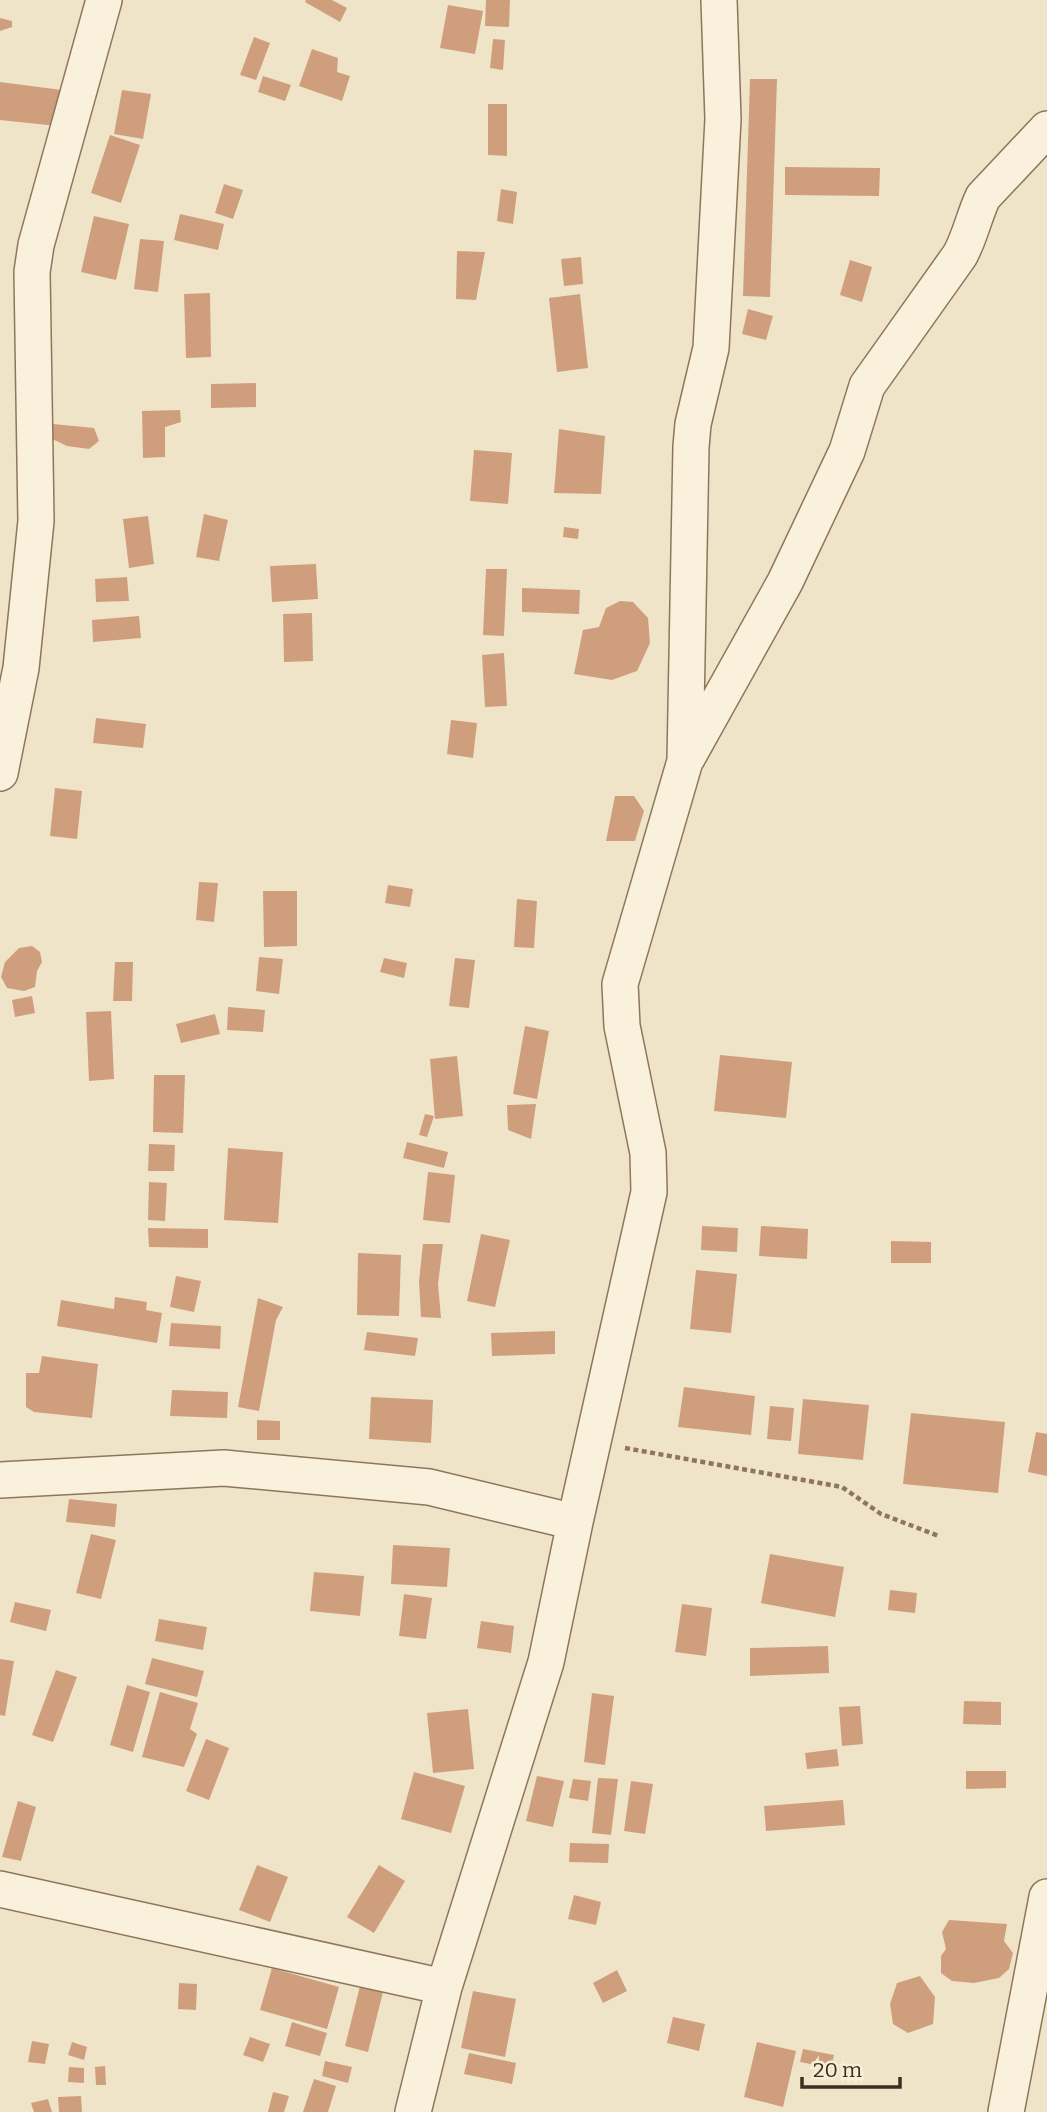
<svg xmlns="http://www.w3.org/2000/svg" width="1047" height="2112" viewBox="0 0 1047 2112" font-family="Bitter,serif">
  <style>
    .building { fill: #cf9f7d }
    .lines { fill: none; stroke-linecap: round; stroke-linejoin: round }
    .minor-casing { stroke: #8d765c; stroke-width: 38 }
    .path { stroke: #8d765c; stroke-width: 4.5; stroke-dasharray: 5 3.5; stroke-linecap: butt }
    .minor { stroke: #faf1dc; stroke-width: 35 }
  </style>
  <rect width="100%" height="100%" fill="#f0e4c8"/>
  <!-- building -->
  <path class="building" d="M 306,0 L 332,0 L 347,8 L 340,22 L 305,2 Z
    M 486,0 L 510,0 L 509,27 L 485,26 Z
    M 448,5 L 483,11 L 475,54 L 440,48 Z
    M 0,18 L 12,21 L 12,27 L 0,31 Z
    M 254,37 L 270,43 L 256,80 L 240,75 Z
    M 493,39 L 505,40 L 503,70 L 490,68 Z
    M 312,49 L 338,58 L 337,72 L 350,76 L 342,101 L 299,86 Z
    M 263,76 L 291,85 L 285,101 L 258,92 Z
    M 750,79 L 777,79 L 770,297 L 743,296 Z
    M 0,82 L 62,90 L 57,126 L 0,120 Z
    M 122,90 L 151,94 L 143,139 L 114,134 Z
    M 488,104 L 507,104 L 507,156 L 488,155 Z
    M 110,135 L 140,145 L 121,203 L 91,193 Z
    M 785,167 L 880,168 L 879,196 L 785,195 Z
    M 224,184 L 243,190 L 233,219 L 215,213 Z
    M 501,189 L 517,192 L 513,224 L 497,221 Z
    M 180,214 L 224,224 L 218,250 L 174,240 Z
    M 94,216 L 129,224 L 116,280 L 81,272 Z
    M 140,239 L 164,241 L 158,292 L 134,289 Z
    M 457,251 L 485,252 L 476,300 L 456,299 Z
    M 581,257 L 583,284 L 564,286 L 561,259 Z
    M 850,260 L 872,267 L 862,302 L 840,295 Z
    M 210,293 L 211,357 L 186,358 L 184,294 Z
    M 580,294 L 588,368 L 557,372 L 549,298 Z
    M 748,309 L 773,316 L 766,340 L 742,334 Z
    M 256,383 L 256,407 L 211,408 L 211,384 Z
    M 180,410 L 181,422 L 165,427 L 165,457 L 143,458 L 142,411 Z
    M 53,424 L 94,428 L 99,441 L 89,449 L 67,446 L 46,436 Z
    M 559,429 L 605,436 L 601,494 L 554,493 Z
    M 474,450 L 512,453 L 508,504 L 470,501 Z
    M 204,514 L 228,520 L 219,561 L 196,557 Z
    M 148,516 L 154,564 L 129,568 L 123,519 Z
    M 564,527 L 579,529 L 578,539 L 563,537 Z
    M 316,564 L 318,599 L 272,602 L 270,566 Z
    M 486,569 L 507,569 L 504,636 L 483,635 Z
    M 127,577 L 129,601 L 96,602 L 95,579 Z
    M 522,588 L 580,590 L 579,614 L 522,612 Z
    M 620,601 L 633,602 L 648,618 L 650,643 L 637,671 L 612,680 L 574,674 L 583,630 L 599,627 L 606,608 Z
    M 312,613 L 313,661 L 284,662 L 283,614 Z
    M 139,616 L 141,638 L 93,642 L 92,620 Z
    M 504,653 L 507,706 L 485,707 L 482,655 Z
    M 96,718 L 146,724 L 143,748 L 93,743 Z
    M 451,720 L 477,723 L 473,758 L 447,754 Z
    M 55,788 L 82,791 L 77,839 L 50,836 Z
    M 615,796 L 634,796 L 644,811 L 635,841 L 606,841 Z
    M 199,882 L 218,883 L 214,922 L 196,920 Z
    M 388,885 L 413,889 L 410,907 L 385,903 Z
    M 263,891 L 297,891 L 297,946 L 264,947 Z
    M 517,899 L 537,901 L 534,948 L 514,947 Z
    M 32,946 L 40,952 L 42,962 L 37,971 L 35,987 L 24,991 L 7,988 L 1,977 L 5,962 L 19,948 Z
    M 259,957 L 283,959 L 279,994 L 256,991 Z
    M 384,958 L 407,963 L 404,978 L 380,972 Z
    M 455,958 L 475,960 L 469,1008 L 449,1006 Z
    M 115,962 L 133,962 L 132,1001 L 113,1001 Z
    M 32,996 L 35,1013 L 15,1017 L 12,1000 Z
    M 228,1007 L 265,1010 L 263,1032 L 227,1030 Z
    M 111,1011 L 114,1079 L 89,1081 L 86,1012 Z
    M 215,1014 L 220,1034 L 181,1043 L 176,1024 Z
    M 525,1026 L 549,1031 L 537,1099 L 513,1094 Z
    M 720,1055 L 792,1062 L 786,1118 L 714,1111 Z
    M 457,1056 L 463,1116 L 435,1119 L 430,1059 Z
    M 154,1075 L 185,1075 L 183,1133 L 153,1132 Z
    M 536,1104 L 531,1139 L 508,1130 L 507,1105 Z
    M 425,1114 L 434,1116 L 427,1137 L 419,1135 Z
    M 407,1142 L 448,1152 L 444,1168 L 403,1158 Z
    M 149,1144 L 175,1145 L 174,1171 L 148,1171 Z
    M 228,1148 L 283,1152 L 278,1223 L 224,1220 Z
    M 428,1172 L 455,1175 L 450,1223 L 423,1220 Z
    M 149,1182 L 167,1183 L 165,1221 L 148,1220 Z
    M 702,1226 L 738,1228 L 737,1252 L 701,1250 Z
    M 761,1226 L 808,1229 L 807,1259 L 759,1256 Z
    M 148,1228 L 208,1229 L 208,1248 L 149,1247 Z
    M 481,1234 L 510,1240 L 495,1307 L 467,1301 Z
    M 891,1241 L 931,1242 L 931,1263 L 891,1263 Z
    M 423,1244 L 443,1244 L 438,1284 L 441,1318 L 421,1317 L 419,1281 Z
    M 358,1253 L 401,1255 L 399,1316 L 357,1315 Z
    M 696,1270 L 737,1274 L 731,1333 L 690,1329 Z
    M 176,1276 L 201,1281 L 194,1312 L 170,1307 Z
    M 115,1297 L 147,1302 L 146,1310 L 162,1313 L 157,1343 L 57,1326 L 61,1300 L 114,1309 Z
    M 258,1298 L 283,1307 L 276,1320 L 259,1411 L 238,1407 Z
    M 171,1323 L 221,1326 L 220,1349 L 169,1346 Z
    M 555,1331 L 555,1354 L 492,1356 L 491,1333 Z
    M 367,1332 L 418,1338 L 415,1356 L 364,1350 Z
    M 42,1356 L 98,1364 L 92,1418 L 34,1412 L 26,1407 L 26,1373 L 39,1373 Z
    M 684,1387 L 755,1396 L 751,1435 L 678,1427 Z
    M 172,1390 L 228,1392 L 227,1418 L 170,1416 Z
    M 371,1397 L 433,1400 L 431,1443 L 369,1439 Z
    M 803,1399 L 869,1405 L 863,1460 L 798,1454 Z
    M 770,1406 L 794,1408 L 791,1441 L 767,1439 Z
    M 911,1413 L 1005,1422 L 998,1493 L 903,1484 Z
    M 257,1420 L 280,1421 L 280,1440 L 257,1440 Z
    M 1036,1432 L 1047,1434 L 1047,1476 L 1028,1472 Z
    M 69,1499 L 117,1504 L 115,1527 L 66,1522 Z
    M 91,1534 L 116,1540 L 101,1599 L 76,1593 Z
    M 393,1545 L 450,1548 L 447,1587 L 391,1584 Z
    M 770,1554 L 844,1567 L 835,1617 L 761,1603 Z
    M 314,1572 L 364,1576 L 360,1616 L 310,1611 Z
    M 890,1590 L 917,1593 L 915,1613 L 888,1610 Z
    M 404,1594 L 432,1598 L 426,1639 L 399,1636 Z
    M 15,1602 L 51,1610 L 46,1631 L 10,1622 Z
    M 682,1604 L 712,1608 L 706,1656 L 675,1652 Z
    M 159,1619 L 207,1627 L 203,1650 L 155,1641 Z
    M 481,1621 L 514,1626 L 511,1653 L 477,1648 Z
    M 828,1646 L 829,1673 L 750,1676 L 750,1648 Z
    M 152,1658 L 204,1671 L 197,1697 L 145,1684 Z
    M 0,1659 L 14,1661 L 5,1716 L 0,1715 Z
    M 56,1670 L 77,1677 L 53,1742 L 32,1735 Z
    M 127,1685 L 150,1692 L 133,1752 L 110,1745 Z
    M 160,1692 L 198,1703 L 190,1729 L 197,1734 L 184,1767 L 142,1757 Z
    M 592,1693 L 614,1696 L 605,1765 L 584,1762 Z
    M 964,1701 L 1001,1702 L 1001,1725 L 963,1724 Z
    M 860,1706 L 863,1744 L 842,1746 L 839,1707 Z
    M 468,1709 L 474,1769 L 433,1773 L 427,1713 Z
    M 206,1739 L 229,1748 L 209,1800 L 186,1791 Z
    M 837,1749 L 839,1766 L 807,1769 L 805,1753 Z
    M 966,1771 L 1006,1771 L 1006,1788 L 966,1789 Z
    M 414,1772 L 465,1786 L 451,1833 L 401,1819 Z
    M 537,1776 L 564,1781 L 553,1827 L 526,1821 Z
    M 598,1778 L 618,1779 L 611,1835 L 592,1833 Z
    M 573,1779 L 591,1781 L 588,1801 L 569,1798 Z
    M 631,1781 L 653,1784 L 645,1834 L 624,1831 Z
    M 843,1800 L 845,1825 L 766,1831 L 764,1806 Z
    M 18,1801 L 36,1807 L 21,1861 L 2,1857 Z
    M 570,1843 L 609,1844 L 608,1863 L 569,1862 Z
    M 257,1865 L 288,1877 L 270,1922 L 239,1910 Z
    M 379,1865 L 405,1881 L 374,1933 L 347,1917 Z
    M 574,1895 L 601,1902 L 596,1925 L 568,1919 Z
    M 949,1920 L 1007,1924 L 1004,1941 L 1013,1953 L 1009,1969 L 999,1978 L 974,1983 L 952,1981 L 941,1973 L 941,1956 L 946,1949 L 942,1932 Z
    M 272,1968 L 339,1987 L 327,2029 L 260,2010 Z
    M 617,1970 L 627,1991 L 603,2003 L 593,1983 Z
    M 920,1976 L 935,1997 L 933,2024 L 908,2033 L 893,2024 L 890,2004 L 897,1983 Z
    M 362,1978 L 385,1984 L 368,2052 L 345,2046 Z
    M 179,1983 L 197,1984 L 196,2010 L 178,2009 Z
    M 473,1991 L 516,1999 L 505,2057 L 461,2048 Z
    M 673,2017 L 705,2024 L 699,2051 L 667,2043 Z
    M 292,2022 L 327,2033 L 320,2056 L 285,2046 Z
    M 250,2037 L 270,2044 L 263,2062 L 243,2055 Z
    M 32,2041 L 49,2044 L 45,2064 L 28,2062 Z
    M 72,2042 L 87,2047 L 84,2060 L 68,2055 Z
    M 757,2042 L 796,2051 L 783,2107 L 744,2097 Z
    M 803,2049 L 834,2055 L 831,2068 L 800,2062 Z
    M 469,2053 L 516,2063 L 512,2084 L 464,2074 Z
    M 325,2061 L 352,2067 L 348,2083 L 322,2076 Z
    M 105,2066 L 106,2085 L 96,2085 L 95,2067 Z
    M 69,2067 L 84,2068 L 84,2083 L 68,2082 Z
    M 314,2079 L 336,2086 L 328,2112 L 303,2112 Z
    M 273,2092 L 289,2096 L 284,2112 L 268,2112 Z
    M 81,2096 L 82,2112 L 59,2112 L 58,2097 Z
    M 48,2099 L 52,2112 L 34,2112 L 31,2103 Z"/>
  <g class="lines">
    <defs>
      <path id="minor" d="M 687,758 L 785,582 L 847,451 L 867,386 L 960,255 C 970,237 974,216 983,197 L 1047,129
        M 0,773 L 21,668 L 36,521 L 32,272 L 36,245 L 104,0
        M 0,1480 L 224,1468 L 429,1487 L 575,1522 L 546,1662 L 444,1987 L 413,2112
        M 575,1522 L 649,1192 L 648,1153 L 622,1026 L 620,984 L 685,761 L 691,447 L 693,424 L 711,348 L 723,119 L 719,0
        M 0,1889 L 444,1987
        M 1006,2112 L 1047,1897"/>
    </defs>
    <!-- minor casing -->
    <use href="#minor" class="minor-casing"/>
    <!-- path -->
    <path class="path" d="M 625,1448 L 842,1487 L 881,1514 L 939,1536"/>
    <!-- minor -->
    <use href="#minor" class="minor"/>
  </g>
  <!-- scale -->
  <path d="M802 2077v10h98v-10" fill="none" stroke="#3d2e20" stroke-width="3.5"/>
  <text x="813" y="2077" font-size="21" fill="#3d2e20" stroke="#f7eed8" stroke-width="5" paint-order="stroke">20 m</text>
</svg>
